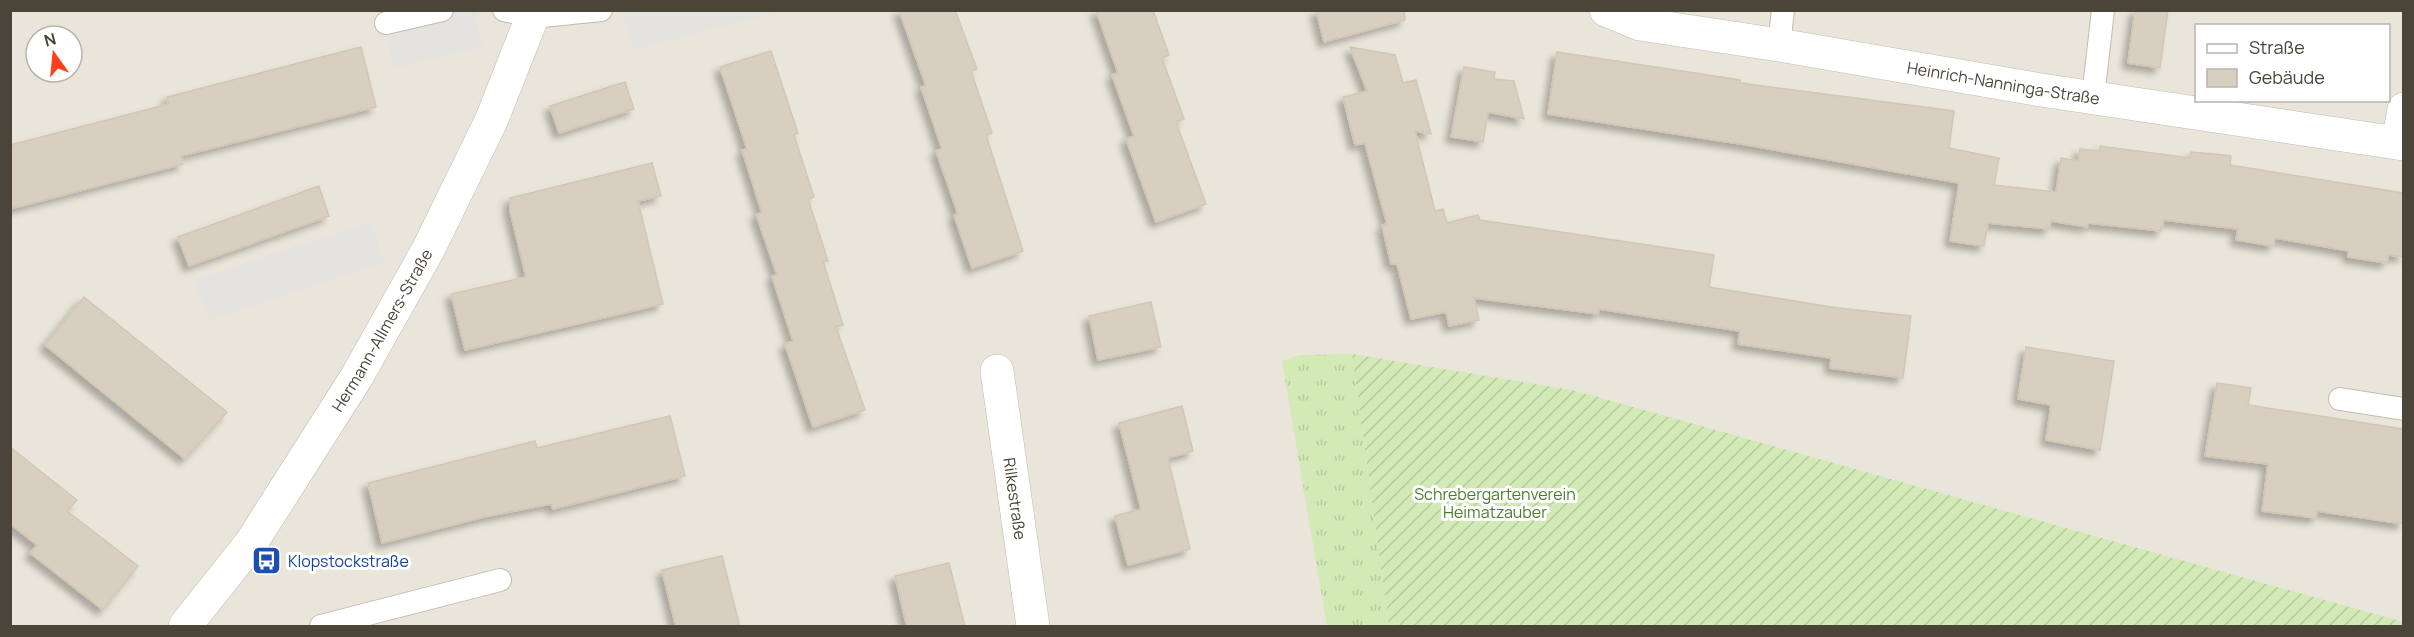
<svg xmlns="http://www.w3.org/2000/svg" width="2414" height="637" viewBox="0 0 2414 637" font-family="Manrope,sans-serif">
  <style>
    .residential { fill: #eae5da; fill-rule: evenodd }
    .grass { fill: url(#grass-tufts) }
    .garden { fill: url(#garden-furrows) }
    .parking { fill: #e5e3e0 }
    .building { fill: #d8cfc1; stroke: #d3c7b4; stroke-width: 1.5; filter: url(#shadow) }
    .lines { fill: none; stroke-linecap: round; stroke-linejoin: round }
    .lane-casing { stroke: #c2bbae; stroke-width: 24 }
    .street-casing { stroke: #c2bbae; stroke-width: 34 }
    .lane { stroke: #fff; stroke-width: 22 }
    .street { stroke: #fff; stroke-width: 33 }
    .labels { text-anchor: middle; dominant-baseline: central; stroke-width: 6; stroke-linejoin: round; paint-order: stroke }
    .street-label { font-size: 16px; fill: #4b4439; stroke: #fff }
    .park-label { font-size: 16px; fill: #4a7f2a; stroke: #fff }
    .transit-label { font-size: 16px; fill: #164399; stroke: #fff; text-anchor: start }
  </style>
  <defs>
    <pattern id="grass-tufts" width="24" height="20" patternUnits="userSpaceOnUse" patternTransform="scale(1.5)"><rect width="24" height="20" fill="#d2eab5"/><path d="M3 7l-1-3M5 7V3M7 7l1-3M15 17l-1-3M17 17v-4M19 17l1-3" fill="none" stroke="#b6ca9c"/></pattern>
    <pattern id="garden-furrows" width="10" height="10" patternUnits="userSpaceOnUse" patternTransform="scale(1.5)"><rect width="10" height="10" fill="#d2eab5"/><path d="M-1 1l2-2M0 10L10 0M9 11l2-2" fill="none" stroke="#b6ca9c"/></pattern>
    <filter id="shadow"><feDropShadow dx="-5.5" dy="5.5" stdDeviation="3" flood-color="#0004"/></filter>
  </defs>
  <rect width="100%" height="100%" fill="#f6f3ec"/>
  <!-- residential -->
  <path class="residential" d="M 11,11 L 2403,11 L 2403,626 L 11,626 ZM 2196,26 L 2388,26 L 2388,100 L 2196,100 ZM 36,36 L 72,36 L 72,72 L 36,72 Z"/>
  <!-- grass -->
  <path class="grass" d="M 1352,354 L 1389,626 L 1327,626 L 1282,361 L 1300,355 Z"/>
  <!-- garden -->
  <path class="garden" d="M 1352,354 L 1572,390 L 2403,622 L 2403,626 L 1389,626 Z"/>
  <!-- parking -->
  <path class="parking" d="M 381,11 L 474,11 L 482,47 L 394,68 Z
    M 622,11 L 622,10 L 782,11 L 633,50 Z
    M 370,222 L 385,263 L 209,320 L 194,280 Z"/>
  <!-- building -->
  <path class="building" d="M 899,10 L 955,10 L 977,69 L 971,71 L 992,133 L 986,135 L 1023,251 L 972,268 L 954,215 L 958,214 L 936,151 L 942,149 L 921,87 L 926,86 Z
    M 1096,10 L 1153,10 L 1169,55 L 1162,58 L 1184,119 L 1176,122 L 1206,204 L 1156,222 L 1126,139 L 1134,136 L 1112,75 L 1118,73 Z
    M 1316,10 L 1404,10 L 1405,20 L 1324,42 Z
    M 2135,10 L 2168,10 L 2160,68 L 2128,63 Z
    M 361,47 L 376,107 L 181,156 L 183,164 L 10,209 L 10,145 L 169,104 L 167,97 Z
    M 1350,47 L 1395,55 L 1403,83 L 1416,80 L 1431,134 L 1415,131 L 1435,211 L 1443,209 L 1447,223 L 1478,215 L 1480,220 L 1714,255 L 1709,287 L 1838,308 L 1911,316 L 1903,378 L 1830,368 L 1831,358 L 1738,344 L 1740,331 L 1599,309 L 1598,314 L 1474,298 L 1479,320 L 1449,326 L 1446,312 L 1411,319 L 1397,264 L 1391,264 L 1382,225 L 1387,224 L 1365,143 L 1355,145 L 1343,97 L 1367,91 Z
    M 771,51 L 798,133 L 794,135 L 814,197 L 808,199 L 828,261 L 823,261 L 843,325 L 836,327 L 865,410 L 813,427 L 785,344 L 793,341 L 772,276 L 777,275 L 756,214 L 762,213 L 742,150 L 747,149 L 720,67 Z
    M 1557,52 L 1740,80 L 1740,83 L 1954,111 L 1949,148 L 1999,158 L 1994,185 L 2056,192 L 2061,158 L 2078,161 L 2080,149 L 2100,151 L 2100,146 L 2190,158 L 2191,152 L 2214,154 L 2231,156 L 2230,165 L 2403,193 L 2403,257 L 2389,255 L 2386,263 L 2348,257 L 2349,251 L 2275,238 L 2273,246 L 2236,240 L 2238,229 L 2164,220 L 2161,231 L 2088,223 L 2087,227 L 2051,221 L 2049,229 L 1988,223 L 1984,246 L 1950,241 L 1959,183 L 1747,145 L 1548,114 Z
    M 1464,67 L 1495,72 L 1494,79 L 1514,81 L 1524,119 L 1488,112 L 1483,142 L 1451,137 Z
    M 625,82 L 634,109 L 559,133 L 550,106 Z
    M 652,163 L 661,196 L 638,201 L 663,304 L 465,350 L 451,294 L 526,277 L 510,211 L 510,198 Z
    M 319,186 L 329,216 L 189,266 L 178,237 Z
    M 84,297 L 227,412 L 185,459 L 45,345 Z
    M 1151,302 L 1161,347 L 1098,360 L 1089,316 Z
    M 2026,347 L 2114,361 L 2100,450 L 2046,440 L 2051,405 L 2018,399 Z
    M 2217,383 L 2251,388 L 2248,405 L 2403,429 L 2403,524 L 2317,511 L 2316,518 L 2262,511 L 2268,464 L 2205,456 Z
    M 1182,406 L 1193,451 L 1168,458 L 1190,549 L 1128,565 L 1115,516 L 1141,509 L 1119,423 Z
    M 670,416 L 685,476 L 553,509 L 551,504 L 484,517 L 382,543 L 368,483 L 535,441 L 537,448 Z
    M 10,447 L 77,500 L 67,511 L 138,566 L 103,610 L 30,553 L 37,545 L 10,524 Z
    M 722,556 L 740,627 L 676,627 L 662,570 Z
    M 949,563 L 965,627 L 907,627 L 895,576 Z"/>
  <g class="lines">
    <defs>
      <path id="lane" d="M 504,10 L 533,17 L 601,10
        M 386,23 L 442,10
        M 1779,45 L 1783,10
        M 2093,97 L 2103,10
        M 2340,399 L 2404,409
        M 321,626 L 500,580"/>
      <g id="street">
        <path id="s1" d="M 1606,10 L 1640,24 L 1779,45 L 2041,90 L 2404,144"/>
        <path d="M 2398,143 L 2404,109"/>
        <path id="s2" d="M 997,371 L 1033,626"/>
        <path id="s3" d="M 185,626 L 251,543 L 356,378 L 428,250 L 491,121 L 535,10"/>
      </g>
    </defs>
    <!-- lane casing -->
    <use href="#lane" class="lane-casing"/>
    <!-- street casing -->
    <use href="#street" class="street-casing"/>
    <!-- lane -->
    <use href="#lane" class="lane"/>
    <!-- street -->
    <use href="#street" class="street"/>
  </g>
  <!-- icons -->
  <defs>
    <symbol id="bus-square" viewBox="-11 -11 22 22"><rect x="-9" y="-9" width="18" height="18" rx="4" fill="#1a4fb4" stroke="#fff"/><path d="M-5-6H5V4H4V6H2V4H-2V6H-4V4H-5ZM-3.5-4V0h7V-4ZM-3.5 1.2v1.5H-2V1.2ZM2 1.2v1.5H3.5V1.2Z" fill="#fff"/></symbol>
  </defs>
  <g fill-rule="evenodd">
    <use href="#bus-square" x="250" y="544" width="33" height="33"/>
  </g>
  <g class="labels">
    <!-- street labels -->
    <g class="street-label">
      <text stroke="none"><textPath href="#s1" startOffset="405">Heinrich-Nanninga-Straße</textPath></text>
      <text stroke="none"><textPath href="#s3" startOffset="356">Hermann-Allmers-Straße</textPath></text>
      <text stroke="none"><textPath href="#s2" startOffset="129">Rilkestraße</textPath></text>
    </g>
    <!-- park labels -->
    <g class="park-label">
      <text x="1495" y="494">Schrebergartenverein<tspan x="1495" dy="18">Heimatzauber</tspan></text>
    </g>
    <!-- transit labels -->
    <g class="transit-label">
      <text x="288" y="561">Klopstockstraße</text>
    </g>
  </g>
  <!-- border -->
  <rect width="2414" height="637" fill="none" stroke="#4b4439" stroke-width="24"/>
  <!-- legend -->
  <rect x="2195" y="24" width="195" height="78" fill="#ffffff" stroke="#b7b4b0" stroke-width="1.5"/>
  <rect x="2207" y="44" width="30" height="9" fill="#ffffff" stroke="#b7b4b0" stroke-width="1.5"/>
  <text x="2249" y="54" font-size="18" fill="#4b4439">Straße</text>
  <rect x="2207" y="69" width="30" height="18" fill="#d8cfc1" stroke="#b7b4b0" stroke-width="1.5"/>
  <text x="2249" y="84" font-size="18" fill="#4b4439">Gebäude</text>
  <!-- north arrow -->
  <g transform="translate(54 54) rotate(345)"><circle r="28" fill="#ffffff" stroke="#b7b4b0" stroke-width="1.5"/>
  <path d="M0-4.5L10 22L0 15L-10 22Z" fill="#fc3f1d"/>
  <text y="-9" font-size="16" font-weight="bold" text-anchor="middle" fill="#4b4439">N</text>
  </g>
</svg>
